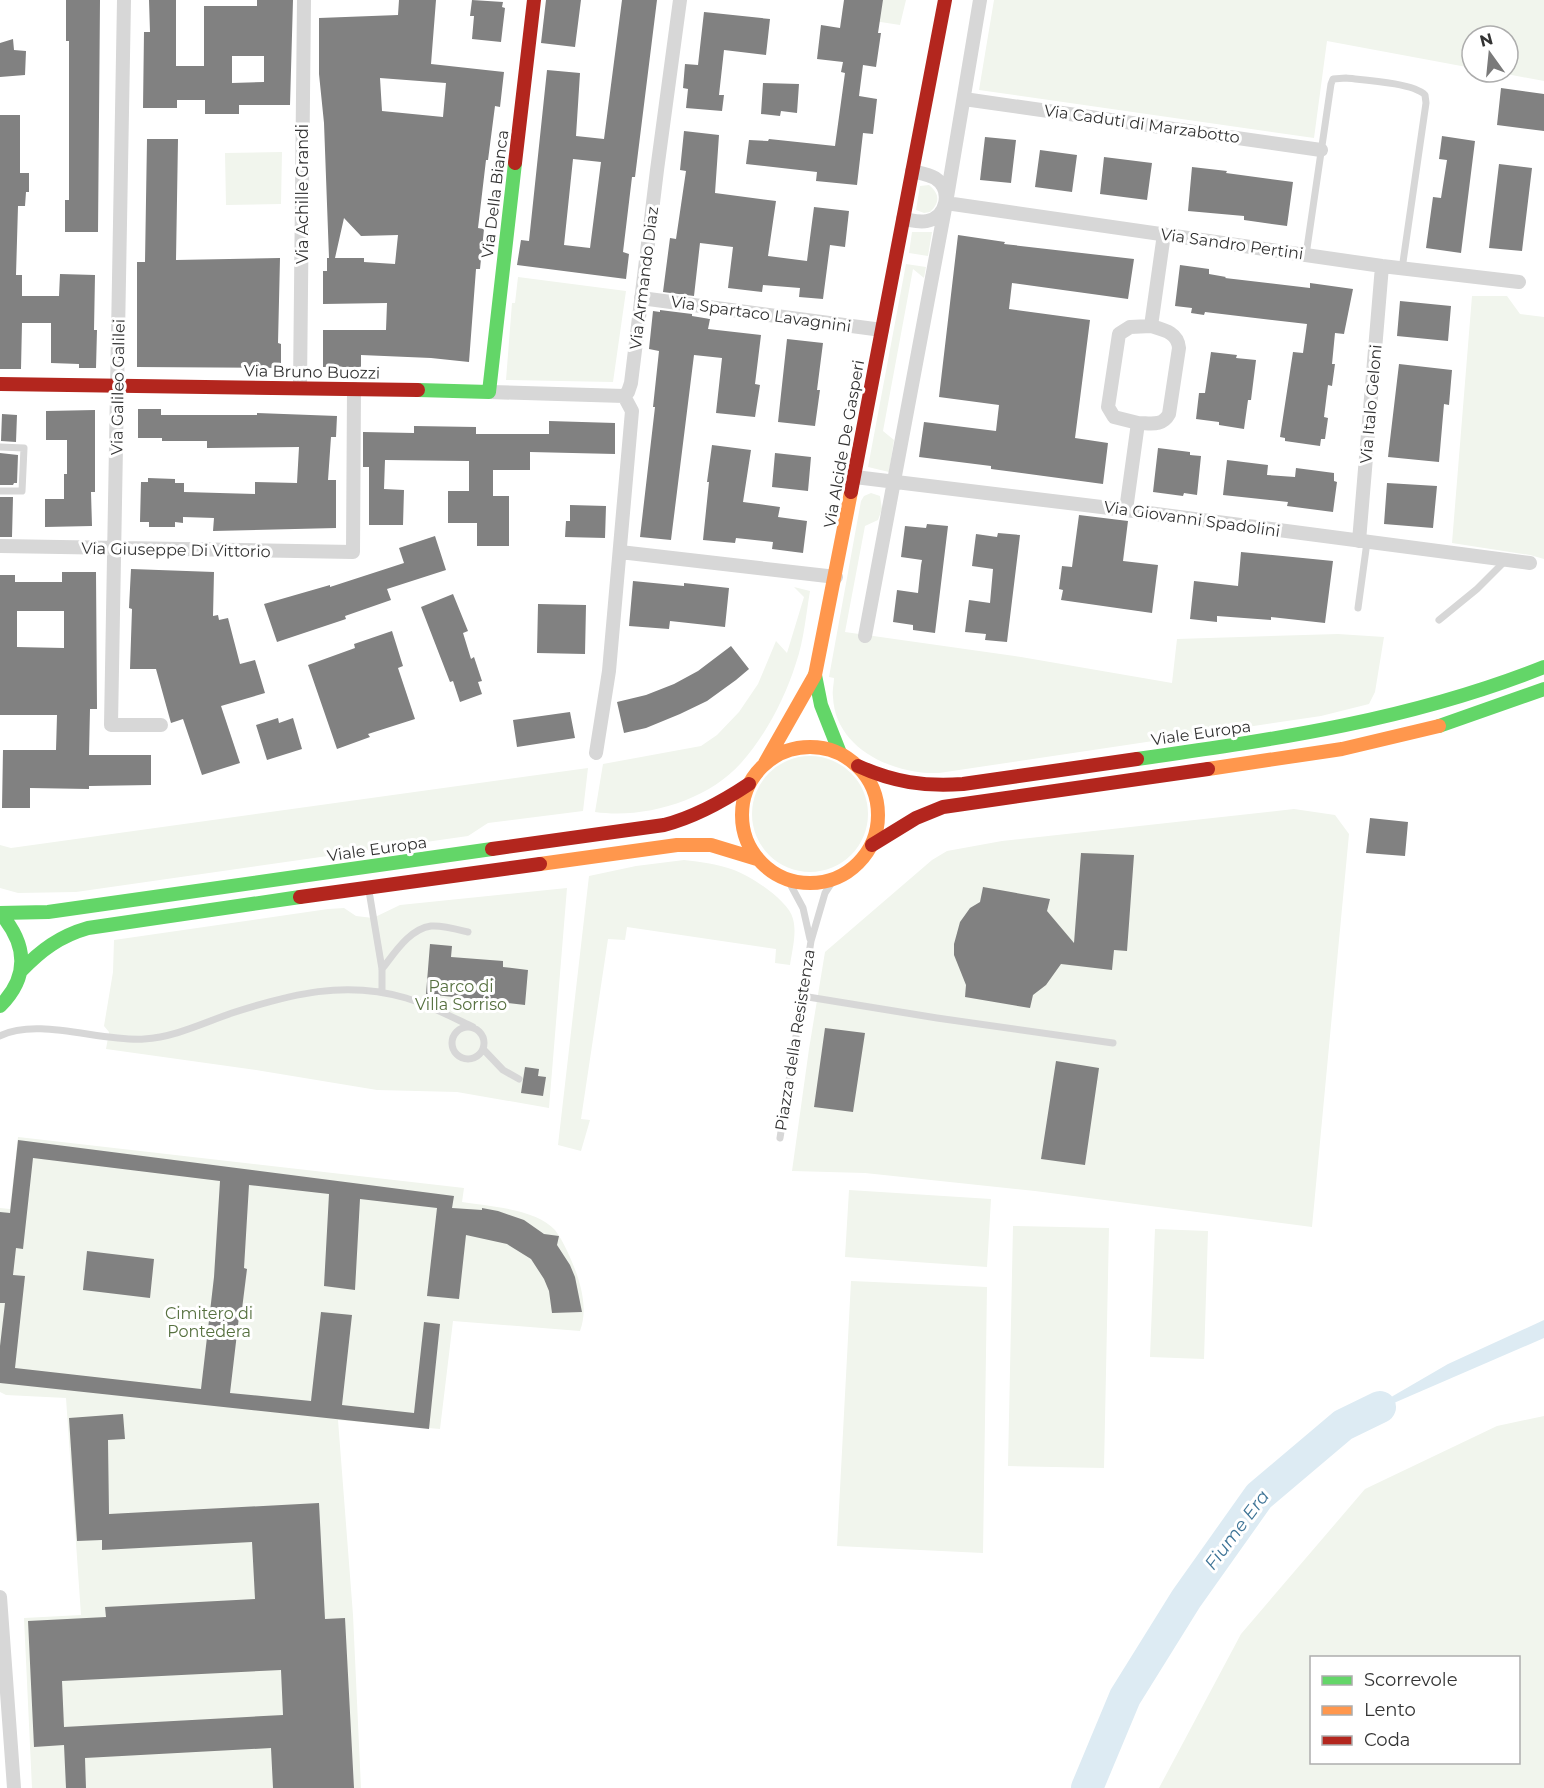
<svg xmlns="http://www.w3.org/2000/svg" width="1544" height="1788" viewBox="0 0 1544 1788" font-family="Montserrat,sans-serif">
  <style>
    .green { fill: #f1f5ed; fill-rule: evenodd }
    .water { fill: #ddebf3 }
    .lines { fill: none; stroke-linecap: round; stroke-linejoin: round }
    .river { stroke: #ddebf3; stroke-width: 32 }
    .building { fill: #818181; fill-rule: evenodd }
    .lane { stroke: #d7d7d7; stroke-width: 7 }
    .street { stroke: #d7d7d7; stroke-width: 14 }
    .fast { stroke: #63d668; stroke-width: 14 }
    .slow { stroke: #ff974d; stroke-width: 14 }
    .jam { stroke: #b3261e; stroke-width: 14 }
    .labels { text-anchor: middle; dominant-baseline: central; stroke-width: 6; stroke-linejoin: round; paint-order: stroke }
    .street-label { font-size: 16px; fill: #333; stroke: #fff }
    .park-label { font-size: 16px; fill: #56703f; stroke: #fff }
    .water-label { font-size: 18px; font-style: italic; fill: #3f7597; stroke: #fff }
  </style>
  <rect width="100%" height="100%" fill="#fff"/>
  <!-- green -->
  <path class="green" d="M 883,0 L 906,0 L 900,25 L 842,16 L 843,6 L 881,12 Z
    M 994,0 L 1544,0 L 1544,81 L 1496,72 L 1508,72 L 1508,36 L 1472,36 L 1472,68 L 1327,41 L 1314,138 L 979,90 Z
    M 282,152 L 281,204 L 226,205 L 225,153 Z
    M 929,185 C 940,194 940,203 930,212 L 924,213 L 916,210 L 920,186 Z
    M 912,232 L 932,232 L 928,256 L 909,253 Z
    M 906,264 L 926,267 L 924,278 L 913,269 L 883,431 L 894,440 L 889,472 L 868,467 Z
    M 518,277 L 626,291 L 613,382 L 506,380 L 512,303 L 515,303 Z
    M 1472,296 L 1507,296 L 1520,314 L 1544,317 L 1544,559 L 1530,555 L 1452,543 Z
    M 871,493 L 880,496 L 882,509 L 878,520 L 865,526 L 845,632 L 1021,657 L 1172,683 L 1177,639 L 1338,634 L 1384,637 L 1375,692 L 1369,704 L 1321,716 L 939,773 C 894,775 835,749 833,697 C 832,690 834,684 834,678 L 829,677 L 861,501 L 864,496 Z
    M 794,587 L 810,591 C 806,614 804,640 796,663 C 785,698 766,735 741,763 C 707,801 645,819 595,812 L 603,764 L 701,746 L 717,735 L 739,712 L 758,684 L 776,641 L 787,653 L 804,597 Z
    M752 814a58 58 0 1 1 116 0a58 58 0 1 1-116 0Z
    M 588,768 L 583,811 L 488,823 L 468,836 L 76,892 L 18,893 L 0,888 L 0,845 L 11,848 Z
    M 1294,809 L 1335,815 L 1349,834 L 1312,1227 L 1035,1191 L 865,1173 L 792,1171 L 809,1049 L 825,952 L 932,860 L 947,851 L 1002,841 Z
    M 684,860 C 701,862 718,864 734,870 C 751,876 789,901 793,919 C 797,933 792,951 790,965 L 775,963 L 776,949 L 627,927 L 625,940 L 608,939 L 581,1119 L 590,1120 L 581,1151 L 558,1145 L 589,876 L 636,866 Z
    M 567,888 L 549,1108 L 457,1092 L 377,1090 L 256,1070 L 106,1049 L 109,1032 L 104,1026 L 113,972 L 114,940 L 328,909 L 344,908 L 356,916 L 373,918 L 400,905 Z
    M 18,1137 L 464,1188 L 462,1202 C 488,1206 537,1209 555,1230 C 564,1242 571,1259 576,1272 C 583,1292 587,1312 580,1331 L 453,1321 L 440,1429 L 338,1420 L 353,1615 L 361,1788 L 32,1788 L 24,1618 L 81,1615 L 66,1398 L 6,1395 L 0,1392 L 0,1208 L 10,1209 Z
    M 849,1190 L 991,1199 L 987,1267 L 845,1257 Z
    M 1013,1226 L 1109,1228 L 1104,1468 L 1008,1466 Z
    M 1155,1229 L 1208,1231 L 1204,1359 L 1150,1357 Z
    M 851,1281 L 987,1287 L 983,1553 L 837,1546 Z
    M 1544,1416 L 1544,1788 L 1159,1788 L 1241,1634 L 1365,1489 L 1497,1426 ZM 1312,1658 L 1518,1658 L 1518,1762 L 1312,1762 Z"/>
  <!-- water -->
  <path class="water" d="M 1544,1320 L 1544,1338 L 1343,1425 L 1448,1364 Z"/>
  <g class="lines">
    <!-- river -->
    <path class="river" d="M 1087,1788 L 1125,1697 L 1186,1599 L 1259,1496 L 1343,1425 L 1380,1407"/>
  </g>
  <!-- building -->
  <path class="building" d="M 66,0 L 100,0 L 98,232 L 65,232 L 65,200 L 69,200 L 69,41 L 66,41 Z
    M 149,0 L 176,0 L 176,66 L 204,66 L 204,6 L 257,6 L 257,0 L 293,0 L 290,105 L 239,105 L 239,114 L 205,114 L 205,100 L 177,100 L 177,108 L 143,108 L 144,32 L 150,32 ZM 232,56 L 264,56 L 264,82 L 232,83 Z
    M 399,0 L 436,0 L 431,64 L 504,72 L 500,107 L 495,106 L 488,160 L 486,160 L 478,228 L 484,229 L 480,269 L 476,269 L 469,362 L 431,358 L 361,355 L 361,367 L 323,367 L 323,330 L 386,330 L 387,303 L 323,304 L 323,271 L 327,271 L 327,258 L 329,258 L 324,123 L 319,74 L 319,18 L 398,15 ZM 380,78 L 446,83 L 443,117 L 382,111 ZM 344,218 L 361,236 L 398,235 L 395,264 L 364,262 L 364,258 L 335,258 Z
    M 472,0 L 503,2 L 502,7 L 505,8 L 501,42 L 472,39 L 474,16 L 470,16 Z
    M 546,0 L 581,0 L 575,47 L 541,43 Z
    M 622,0 L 657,0 L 635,177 L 632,177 L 623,252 L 629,254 L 626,279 L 517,265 L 521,240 L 529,241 L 547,70 L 580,73 L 576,136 L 604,139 ZM 573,159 L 601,162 L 590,248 L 564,245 Z
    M 844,0 L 883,0 L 878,33 L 881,33 L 876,67 L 863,65 L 859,96 L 877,99 L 873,134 L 863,133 L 857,185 L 816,181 L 817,172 L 746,164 L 749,140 L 768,141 L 769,139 L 835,146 L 845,73 L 841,72 L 843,62 L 817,59 L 821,25 L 840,28 Z
    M 704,12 L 770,19 L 766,55 L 724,50 L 719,95 L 724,95 L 722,111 L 686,108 L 688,89 L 683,88 L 685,64 L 698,65 Z
    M 13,39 L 14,50 L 26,51 L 25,75 L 0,77 L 0,43 Z
    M 763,83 L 799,84 L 797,113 L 781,111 L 780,116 L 761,114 Z
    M 1501,88 L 1544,94 L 1544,131 L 1497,125 Z
    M 0,115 L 20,115 L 20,173 L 29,173 L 29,192 L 26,192 L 25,206 L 18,206 L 16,275 L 22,275 L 22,296 L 59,296 L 60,274 L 95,275 L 94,330 L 97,330 L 96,368 L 79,368 L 79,364 L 51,363 L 51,323 L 22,323 L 21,369 L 0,369 Z
    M 684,131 L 719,135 L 715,193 L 776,201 L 768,256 L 807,261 L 814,207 L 849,211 L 845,247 L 830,245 L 823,299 L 799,297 L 800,288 L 763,285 L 762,292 L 728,288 L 733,247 L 700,243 L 694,296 L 663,292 L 670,238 L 676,239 L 686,171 L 680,170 Z
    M 1442,136 L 1475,141 L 1461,253 L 1426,248 L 1433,197 L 1441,198 L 1447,160 L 1439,159 Z
    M 985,137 L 1016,140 L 1011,183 L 980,180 Z
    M 147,139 L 178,139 L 176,260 L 280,258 L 278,343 L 281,344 L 281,368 L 137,367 L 137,262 L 145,262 Z
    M 1040,150 L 1077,155 L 1072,192 L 1035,187 Z
    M 1104,157 L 1152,163 L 1147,200 L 1100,194 Z
    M 1499,164 L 1532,168 L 1522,251 L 1489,248 Z
    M 1192,167 L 1227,171 L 1226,173 L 1293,182 L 1287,226 L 1244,220 L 1244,216 L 1188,211 Z
    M 958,235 L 1005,242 L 1004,244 L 1134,259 L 1128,299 L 1012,283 L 1009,309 L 1090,320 L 1075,438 L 1108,443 L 1103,484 L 991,469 L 991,466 L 919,457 L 924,422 L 996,431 L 999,405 L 939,397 Z
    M 1180,265 L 1209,269 L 1209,274 L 1226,277 L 1225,278 L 1310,288 L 1310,283 L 1353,289 L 1344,334 L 1335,333 L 1332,364 L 1335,364 L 1332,386 L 1328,385 L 1324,417 L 1328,418 L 1325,439 L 1321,439 L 1320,446 L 1285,441 L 1285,438 L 1280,437 L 1293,352 L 1303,353 L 1307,324 L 1205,312 L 1204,315 L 1191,313 L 1192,308 L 1175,306 Z
    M 1400,301 L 1451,306 L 1448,341 L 1397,336 Z
    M 660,310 L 692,314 L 692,316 L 710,319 L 708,329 L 761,335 L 755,384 L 760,385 L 755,417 L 716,413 L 722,358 L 694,355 L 671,540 L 640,537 L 655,407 L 653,407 L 659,351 L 649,349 L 653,311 L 660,312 Z
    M 787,339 L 823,343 L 817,390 L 820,390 L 815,426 L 778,422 Z
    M 1211,352 L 1237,355 L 1236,358 L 1256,360 L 1251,400 L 1248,400 L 1244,429 L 1219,425 L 1219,422 L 1196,419 L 1199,393 L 1205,393 Z
    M 1399,364 L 1452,370 L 1449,405 L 1444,404 L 1439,462 L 1388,457 Z
    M 138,409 L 161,409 L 161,415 L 257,415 L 257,413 L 337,416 L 336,437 L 331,437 L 328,480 L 336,480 L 336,528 L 213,531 L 214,518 L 183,517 L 183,523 L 175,522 L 175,527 L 149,527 L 149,522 L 140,522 L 141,482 L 148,482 L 148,478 L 175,479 L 175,483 L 184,483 L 184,492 L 255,494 L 255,482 L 297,483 L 299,447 L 207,448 L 207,441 L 162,441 L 162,438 L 138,438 Z
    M 95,410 L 95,492 L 91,492 L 92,526 L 45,527 L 45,499 L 64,499 L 64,474 L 67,474 L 67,440 L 46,440 L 46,411 Z
    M 2,414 L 17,415 L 16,442 L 1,441 Z
    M 549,421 L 615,423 L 615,454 L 530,452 L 530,470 L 493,470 L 493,496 L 509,496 L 509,546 L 477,546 L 477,523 L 448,523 L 448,491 L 469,491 L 469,461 L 385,460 L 384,489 L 404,490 L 403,525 L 369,525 L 369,467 L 363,467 L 363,432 L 414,433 L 414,426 L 476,427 L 476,434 L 549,434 Z
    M 712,445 L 751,450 L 743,502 L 780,507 L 778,517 L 807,521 L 803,553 L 772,549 L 773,542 L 736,538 L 735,543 L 703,540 L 709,482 L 707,482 Z
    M 1158,448 L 1190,452 L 1190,455 L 1201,456 L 1197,495 L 1184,493 L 1183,496 L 1153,492 Z
    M 0,453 L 18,455 L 17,483 L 14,483 L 13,485 L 0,485 Z
    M 775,453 L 811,457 L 808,491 L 772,487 Z
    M 1227,460 L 1268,465 L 1267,475 L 1295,477 L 1296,468 L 1334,473 L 1334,481 L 1337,482 L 1333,512 L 1287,506 L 1288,502 L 1223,495 Z
    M 1387,483 L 1437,486 L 1433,528 L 1384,524 Z
    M 0,497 L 13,497 L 12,537 L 0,537 Z
    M 570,505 L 606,506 L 605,538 L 565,537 L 566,521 L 570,521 Z
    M 1079,515 L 1128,521 L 1123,561 L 1158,565 L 1152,613 L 1061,600 L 1063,590 L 1059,589 L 1062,566 L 1072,567 Z
    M 927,524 L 948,526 L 935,633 L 913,630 L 913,625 L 893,622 L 897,590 L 918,593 L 921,565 L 922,560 L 901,557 L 905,526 L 926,528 Z
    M 998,533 L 1020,535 L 1007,642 L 985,640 L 986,634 L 965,632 L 969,600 L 990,603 L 993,569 L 972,566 L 976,534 L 997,537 Z
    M 435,536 L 446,570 L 387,589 L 391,600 L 345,616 L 346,619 L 277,642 L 264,604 L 330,585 L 330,587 L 404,563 L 399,548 Z
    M 1241,552 L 1333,561 L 1325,623 L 1271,617 L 1271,620 L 1217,616 L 1217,622 L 1190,619 L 1194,581 L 1238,586 Z
    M 131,569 L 214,572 L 213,616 L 218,615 L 219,620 L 228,618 L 240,664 L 255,660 L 265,693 L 221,706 L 240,763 L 202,775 L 183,719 L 171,723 L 156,669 L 130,669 L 132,609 L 129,608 Z
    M 62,572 L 96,572 L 97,709 L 90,709 L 89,755 L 151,755 L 151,785 L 89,786 L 89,789 L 30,788 L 30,808 L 2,808 L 3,750 L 56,750 L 57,715 L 0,715 L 0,575 L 15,575 L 15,582 L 62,582 ZM 17,611 L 64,611 L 64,648 L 17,647 Z
    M 633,581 L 684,586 L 684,583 L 729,588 L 725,627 L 670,621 L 669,629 L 629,626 Z
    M 453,594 L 468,631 L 463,633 L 471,659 L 474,657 L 482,681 L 478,682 L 482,694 L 460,702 L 453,681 L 450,682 L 421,607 Z
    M 538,604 L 586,605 L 585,654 L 537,653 Z
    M 392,631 L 403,666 L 398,668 L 415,719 L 368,734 L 370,737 L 337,749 L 308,665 L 355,648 L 354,644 Z
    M 731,646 L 749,669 L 736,680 L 707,701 L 680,714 L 646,728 L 624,733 L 617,702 L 646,695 L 674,684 L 698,671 Z
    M 570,712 L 575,738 L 517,747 L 513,720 Z
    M 278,718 L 279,723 L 293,718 L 302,749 L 267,760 L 256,725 Z
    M 1370,818 L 1408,822 L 1405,856 L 1366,853 Z
    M 1081,853 L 1134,855 L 1127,951 L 1114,950 L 1112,970 L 1061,964 L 1046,985 L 1033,995 L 1030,1008 L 965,997 L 966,985 L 954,955 L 954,944 L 960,922 L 970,908 L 980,902 L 983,887 L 1050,899 L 1047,911 L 1074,943 Z
    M 430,944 L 452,946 L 451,957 L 503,961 L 503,967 L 528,970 L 525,1005 L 426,994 Z
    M 825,1028 L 865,1033 L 853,1112 L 814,1107 Z
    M 1056,1061 L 1099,1068 L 1085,1165 L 1041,1159 Z
    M 525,1067 L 539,1069 L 538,1076 L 546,1077 L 543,1096 L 521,1093 Z
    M 18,1140 L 454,1196 L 452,1208 L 482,1210 L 482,1208 L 498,1211 L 524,1220 L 544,1234 L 559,1236 L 557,1245 L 570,1265 L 575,1277 L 582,1312 L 552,1313 L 549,1291 L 544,1279 L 531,1259 L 507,1244 L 466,1235 L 459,1299 L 427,1296 L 437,1208 L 360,1199 L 355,1290 L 324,1286 L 329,1194 L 249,1185 L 244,1268 L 247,1269 L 242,1309 L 240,1308 L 230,1393 L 311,1401 L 321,1312 L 352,1315 L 342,1405 L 414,1413 L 424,1322 L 440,1324 L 429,1429 L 0,1383 L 0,1346 L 5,1303 L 0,1303 L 0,1212 L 10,1213 ZM 33,1158 L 220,1181 L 214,1277 L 201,1389 L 15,1368 L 25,1276 L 13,1275 L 16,1248 L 23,1249 Z
    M 87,1251 L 154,1259 L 150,1298 L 83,1290 Z
    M 123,1414 L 125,1439 L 108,1440 L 109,1514 L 319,1503 L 325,1619 L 345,1618 L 354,1788 L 273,1788 L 271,1748 L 85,1758 L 86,1788 L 66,1788 L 64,1745 L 34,1747 L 28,1621 L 106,1617 L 105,1607 L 255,1599 L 252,1542 L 102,1550 L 102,1540 L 77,1541 L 69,1418 ZM 281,1670 L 283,1715 L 64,1727 L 62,1681 Z"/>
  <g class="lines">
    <!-- lane -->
    <path class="lane" d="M 1306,255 L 1331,84 L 1333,79 L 1346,78 C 1364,80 1414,83 1425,95 L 1426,103 L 1402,269
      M 0,447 L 24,448 L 22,491 L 0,491
      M 1358,608 L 1367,542
      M 1439,620 L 1477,589 L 1506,560
      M 788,880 L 803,908 L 810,939
      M 369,891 L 382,969 L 382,992
      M 382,969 C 394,954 409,929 431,926 C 442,925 456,929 468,932
      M 802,996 L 937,1018 L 1113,1043
      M452 1043a16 16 0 1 1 32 0a16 16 0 1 1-32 0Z
      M 0,1036 C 37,1017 102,1042 144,1039 C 175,1037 203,1023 232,1013 C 291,994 345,980 406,998 C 429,1005 452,1017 473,1027
      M 483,1049 L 503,1070 L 519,1079
      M 780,1138 L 811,941 L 825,893 L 834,879"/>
    <!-- street -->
    <path class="street" d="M 124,0 L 111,725 L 161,725
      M 964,99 L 1321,150
      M 946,203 L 1382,266 L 1519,282
      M 903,219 C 911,220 919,223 927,221 C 947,217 953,190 935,178 C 928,174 920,173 912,171
      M 641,298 L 882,330
      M 300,387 L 304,0
      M 489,392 L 624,396
      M 624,396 L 628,392 L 631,383 L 657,170 L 680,0
      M 1138,423 C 1150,423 1162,427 1169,414 L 1179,348 C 1178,333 1165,330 1151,326
      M 855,477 L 1126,510 L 1530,563
      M 1126,510 L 1138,423 L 1114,417 L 1108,407 L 1119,334 L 1130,327 L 1151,326 L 1164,234
      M 1359,541 L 1382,266
      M 0,546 L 353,552 L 354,389
      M 620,552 L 836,577
      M 865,636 L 946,203 L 980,0
      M 596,753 L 609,671 L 632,411 L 624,396
      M 0,1597 L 14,1788"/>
    <!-- fast -->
    <path class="fast" d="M 418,390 L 489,392 L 515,163
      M 815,675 L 821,705 L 840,753
      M 1439,726 L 1544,689
      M 1137,759 C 1278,739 1411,720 1544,667
      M 0,913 L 48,912 L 492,849
      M 0,913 C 27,944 30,976 0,1006
      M 21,971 C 41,950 60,936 88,928 L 300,897"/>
    <!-- slow -->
    <path class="slow" d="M742 815a68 68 0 1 1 136 0a68 68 0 1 1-136 0Z
      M 765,763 L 815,675 L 851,492
      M 1208,769 L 1342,749 L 1439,726
      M 540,864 L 677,845 L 711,845 L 757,859"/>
    <!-- jam -->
    <path class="jam" d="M 515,163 L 534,0
      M 0,384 L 418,390
      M 851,492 L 945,0
      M 858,766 C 893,782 925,787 963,784 L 1137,759
      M 872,845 L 916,818 L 943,807 L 1208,769
      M 492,849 L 664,825 C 695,817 722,802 749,784
      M 300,897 L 540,864"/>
  </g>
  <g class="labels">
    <!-- street labels -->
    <g class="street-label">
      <text transform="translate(1142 124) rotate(8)">Via Caduti di Marzabotto</text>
      <text transform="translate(302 194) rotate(-90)">Via Achille Grandi</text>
      <text transform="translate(495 194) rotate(-83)">Via Della Bianca</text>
      <text transform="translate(1232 244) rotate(8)">Via Sandro Pertini</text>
      <text transform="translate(644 278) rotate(-83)">Via Armando Diaz</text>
      <text transform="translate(761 314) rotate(8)">Via Spartaco Lavagnini</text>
      <text transform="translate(312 372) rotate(1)">Via Bruno Buozzi</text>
      <text transform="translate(118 387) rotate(-89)">Via Galileo Galilei</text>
      <text transform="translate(1371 404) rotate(-85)">Via Italo Geloni</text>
      <text transform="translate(844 444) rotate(-80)">Via Alcide De Gasperi</text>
      <text transform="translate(1192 519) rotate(8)">Via Giovanni Spadolini</text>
      <text transform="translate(176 550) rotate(1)">Via Giuseppe Di Vittorio</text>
      <text transform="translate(1201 733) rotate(-8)">Viale Europa</text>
      <text transform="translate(377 849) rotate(-8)">Viale Europa</text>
      <text transform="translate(795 1040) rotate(-81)">Piazza della Resistenza</text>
    </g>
    <!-- park labels -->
    <g class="park-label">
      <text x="461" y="986">Parco di<tspan x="461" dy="18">Villa Sorriso</tspan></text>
      <text x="209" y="1313">Cimitero di<tspan x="209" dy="18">Pontedera</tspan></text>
    </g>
    <!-- water labels -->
    <g class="water-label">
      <text transform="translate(1237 1530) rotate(-53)">Fiume Era</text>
    </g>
  </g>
  <!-- legend -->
  <rect x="1310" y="1656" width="210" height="108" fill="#ffffff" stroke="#adadad" stroke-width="1.5"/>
  <rect x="1322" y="1676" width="30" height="9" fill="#63d668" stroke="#adadad" stroke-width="1.5"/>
  <text x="1364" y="1686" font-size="18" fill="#333333">Scorrevole</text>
  <rect x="1322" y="1706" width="30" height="9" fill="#ff974d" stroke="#adadad" stroke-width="1.5"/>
  <text x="1364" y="1716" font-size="18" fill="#333333">Lento</text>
  <rect x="1322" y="1736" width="30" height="9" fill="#b3261e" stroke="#adadad" stroke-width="1.5"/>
  <text x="1364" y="1746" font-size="18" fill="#333333">Coda</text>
  <!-- north arrow -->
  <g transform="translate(1490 54) rotate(345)"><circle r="28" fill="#ffffff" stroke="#adadad" stroke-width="1.5"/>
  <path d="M0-4.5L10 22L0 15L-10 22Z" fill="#7a7a7a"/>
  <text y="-9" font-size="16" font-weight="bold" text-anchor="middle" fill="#333333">N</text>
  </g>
</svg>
